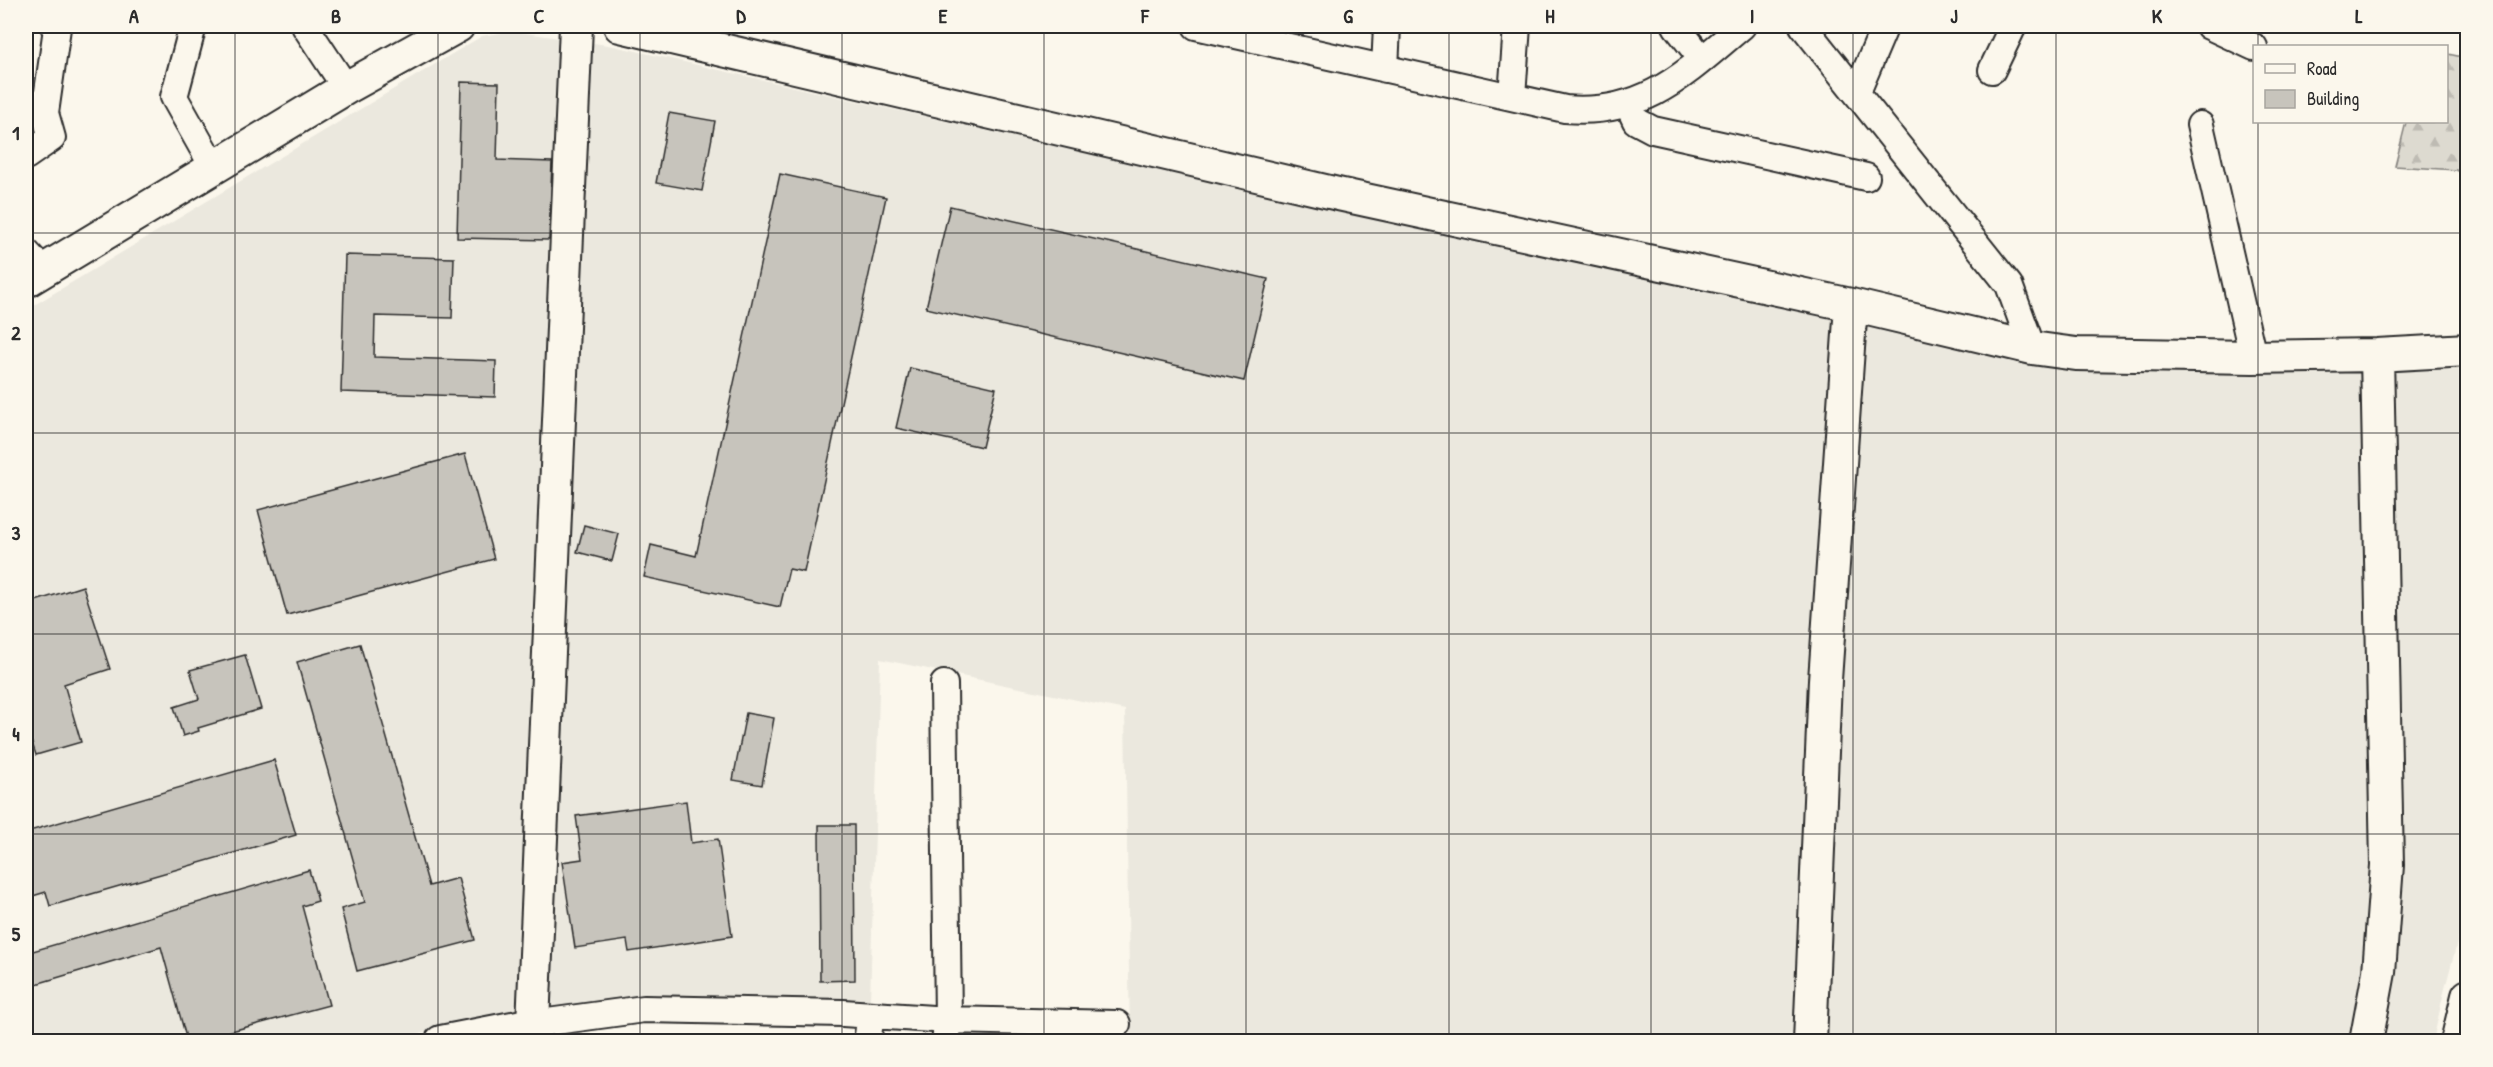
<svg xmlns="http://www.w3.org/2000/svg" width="2493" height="1067" viewBox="0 0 2493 1067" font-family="'Patrick Hand',sans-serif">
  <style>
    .built { fill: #ebe8de }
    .forest { fill: url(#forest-firs); stroke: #84827e; stroke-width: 1.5 }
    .building { fill: #c7c4bc; stroke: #2b2b2b; stroke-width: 1.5 }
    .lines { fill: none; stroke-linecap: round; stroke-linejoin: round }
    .minor-casing { stroke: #2b2b2b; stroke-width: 30 }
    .tertiary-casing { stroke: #2b2b2b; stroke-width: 36 }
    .minor { stroke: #fbf7ec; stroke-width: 26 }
    .tertiary { stroke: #fbf7ec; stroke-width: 32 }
    .grid { fill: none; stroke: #2b2b2b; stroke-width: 1.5; stroke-opacity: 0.55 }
    .neatline { fill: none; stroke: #2b2b2b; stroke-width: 2 }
    .grid-label { font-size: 20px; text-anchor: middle; font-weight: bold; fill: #2b2b2b }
  </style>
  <defs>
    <pattern id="forest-firs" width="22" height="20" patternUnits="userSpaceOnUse" patternTransform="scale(1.5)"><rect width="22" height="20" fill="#dddad0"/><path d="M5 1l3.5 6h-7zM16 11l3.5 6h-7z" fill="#bebbb3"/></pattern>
  </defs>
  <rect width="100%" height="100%" fill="#fbf7ec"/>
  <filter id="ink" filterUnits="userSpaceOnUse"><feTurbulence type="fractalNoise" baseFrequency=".0167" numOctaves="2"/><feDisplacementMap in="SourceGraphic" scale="12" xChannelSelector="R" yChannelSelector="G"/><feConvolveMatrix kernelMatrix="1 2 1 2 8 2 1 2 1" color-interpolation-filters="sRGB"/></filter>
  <g filter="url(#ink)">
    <!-- built -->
    <path class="built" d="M 512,31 L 614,46 L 1529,254 L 2045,365 L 2467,369 L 2467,905 L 2443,996 L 2433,1041 L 1130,1041 L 1125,710 L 880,659 L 870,1001 L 650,998 L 497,1018 L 378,1042 L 26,1042 L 26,310 L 482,36 Z"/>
    <!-- forest -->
    <path class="forest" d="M 2448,54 L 2462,57 L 2467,63 L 2467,175 L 2456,170 L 2395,166 L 2406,122 L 2446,122 Z"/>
    <!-- building -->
    <path class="building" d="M 461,82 L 499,83 L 497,160 L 552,162 L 549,240 L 457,238 Z
      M 669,113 L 715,121 L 702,191 L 656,183 Z
      M 780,174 L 886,197 L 804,572 L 789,569 L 780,607 L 644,577 L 651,545 L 696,556 Z
      M 950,206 L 1268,279 L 1244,381 L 926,308 Z
      M 345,255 L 454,258 L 452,318 L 375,316 L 374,357 L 496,361 L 495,397 L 341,392 Z
      M 910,368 L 996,388 L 982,447 L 896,428 Z
      M 465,454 L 494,559 L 287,615 L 258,510 Z
      M 584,525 L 619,534 L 612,561 L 577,552 Z
      M 83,586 L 110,669 L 64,684 L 81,742 L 36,755 L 32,743 L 26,745 L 26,604 Z
      M 360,644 L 429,886 L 458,878 L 475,940 L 357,971 L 341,909 L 365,902 L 297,662 Z
      M 245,655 L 261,709 L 198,728 L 199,731 L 183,736 L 174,707 L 199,699 L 190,670 Z
      M 746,713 L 774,718 L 762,785 L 733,780 Z
      M 274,760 L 296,835 L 50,906 L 46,892 L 26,898 L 26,832 Z
      M 686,801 L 691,843 L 718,839 L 732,936 L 629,952 L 627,940 L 575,948 L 562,862 L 582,859 L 576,816 Z
      M 819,825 L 854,825 L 855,980 L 820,981 Z
      M 309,870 L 318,901 L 302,906 L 329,1005 L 194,1041 L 187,1041 L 161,947 L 26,987 L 26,953 Z"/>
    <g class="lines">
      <defs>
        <path id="minor" d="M 193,26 L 174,97 L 214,168
          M 305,26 L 346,88
          M 1196,26 L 1565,109 C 1645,116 1686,73 1742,26
          M 1676,26 L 1702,59
          M 1803,26 L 2009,285 L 2032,348
          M 2209,26 L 2254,47
          M 1385,69 L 1387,26
          M 1992,70 L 2013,26
          M 1857,92 L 1885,26
          M 1512,96 L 1517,26
          M 1628,104 L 1636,121 L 1653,130 L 1866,177
          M 2200,125 L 2253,357
          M 26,156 L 52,138 L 45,113 L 57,28 L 54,26
          M 26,252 L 43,270
          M 944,684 L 948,1020 L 1117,1024
          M 533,1024 L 644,1009 L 843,1013 L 948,1020 L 945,1042
          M 867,1042 L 871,1015"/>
        <path id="tertiary" d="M 620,26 L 1338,194 L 1851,305 L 2032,348 L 2076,354 L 2253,357 L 2377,355 L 2468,350
          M 26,281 L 346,88 L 458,26
          M 441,1042 L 533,1024 L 576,26
          M 1810,1042 L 1825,680 L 1851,305
          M 2366,1042 L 2379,972 L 2387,865 L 2377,355
          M 2457,1042 L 2468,996"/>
      </defs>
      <!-- minor casing -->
      <use href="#minor" class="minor-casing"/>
      <!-- tertiary casing -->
      <use href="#tertiary" class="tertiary-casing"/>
      <!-- minor -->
      <use href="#minor" class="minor"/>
      <!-- tertiary -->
      <use href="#tertiary" class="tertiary"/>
    </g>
  </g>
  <!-- grid -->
  <path class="grid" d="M 235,26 L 235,1042M 438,26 L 438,1042M 640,26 L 640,1042M 842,26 L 842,1042M 1044,26 L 1044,1042M 1246,26 L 1246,1042M 1449,26 L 1449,1042M 1651,26 L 1651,1042M 1853,26 L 1853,1042M 2056,26 L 2056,1042M 2258,26 L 2258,46M 2258,122 L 2258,1042M 26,233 L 2468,233M 26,433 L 2468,433M 26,634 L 2468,634M 26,834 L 2468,834"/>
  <!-- margin -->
  <rect width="2493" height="1067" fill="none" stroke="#fbf7ec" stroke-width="66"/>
  <!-- legend -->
  <rect x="2253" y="45" width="195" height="78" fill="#fbf7ec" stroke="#a8a59f" stroke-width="1.5"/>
  <rect x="2265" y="64" width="30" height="9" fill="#fbf7ec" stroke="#a8a59f" stroke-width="1.5"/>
  <text x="2307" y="75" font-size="18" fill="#2b2b2b">Road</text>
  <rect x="2265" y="90" width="30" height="18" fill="#c7c4bc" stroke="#a8a59f" stroke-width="1.5"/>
  <text x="2307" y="105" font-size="18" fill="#2b2b2b">Building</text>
  <rect x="33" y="33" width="2427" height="1001" class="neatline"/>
  <g class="grid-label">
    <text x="134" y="23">A</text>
    <text x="336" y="23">B</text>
    <text x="539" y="23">C</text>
    <text x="741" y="23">D</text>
    <text x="943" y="23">E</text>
    <text x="1145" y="23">F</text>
    <text x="1348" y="23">G</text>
    <text x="1550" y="23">H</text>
    <text x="1752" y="23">I</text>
    <text x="1954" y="23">J</text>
    <text x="2157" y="23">K</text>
    <text x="2359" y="23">L</text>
    <text x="16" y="140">1</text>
    <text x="16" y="340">2</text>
    <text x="16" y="540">3</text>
    <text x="16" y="741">4</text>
    <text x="16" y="941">5</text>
  </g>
</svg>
